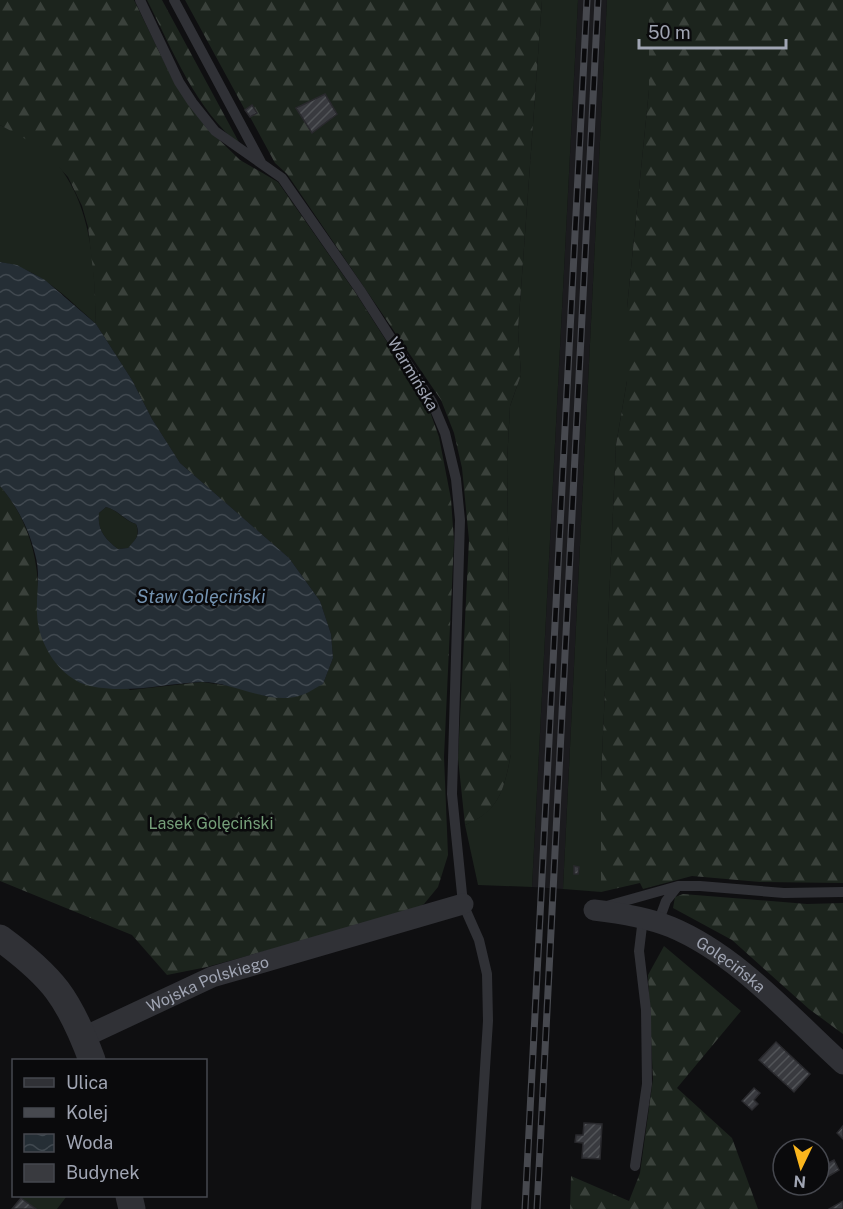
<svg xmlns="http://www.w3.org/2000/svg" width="843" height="1209" viewBox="0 0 843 1209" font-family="'Public Sans',sans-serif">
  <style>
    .built { fill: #1b1b1e }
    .grass { fill: #1c241d }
    .forest { fill: url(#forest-firs) }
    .water { fill: url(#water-waves); fill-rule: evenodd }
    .building { fill: url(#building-hatch); stroke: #29292d; stroke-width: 1.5 }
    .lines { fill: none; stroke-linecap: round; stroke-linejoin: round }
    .service { stroke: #303136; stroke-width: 10 }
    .minor { stroke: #303136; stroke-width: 21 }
    .tertiary { stroke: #303136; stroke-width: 27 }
    .rail-casing { stroke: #47494f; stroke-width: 7 }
    .rail { stroke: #0a0a0c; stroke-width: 4.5; stroke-dasharray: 14; stroke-linecap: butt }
    .labels { text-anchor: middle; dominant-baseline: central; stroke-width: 5; stroke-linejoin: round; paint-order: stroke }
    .street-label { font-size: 16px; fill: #a0a5b3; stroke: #0a0a0c }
    .park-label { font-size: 16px; fill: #759f79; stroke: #0a0a0c }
    .water-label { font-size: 18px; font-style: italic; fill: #7493b1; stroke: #0a0a0c }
  </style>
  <defs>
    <pattern id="forest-firs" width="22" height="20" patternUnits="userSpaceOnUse" patternTransform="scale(1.5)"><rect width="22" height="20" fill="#1c241d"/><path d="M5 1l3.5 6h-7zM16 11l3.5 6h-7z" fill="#3a413b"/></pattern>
    <pattern id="water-waves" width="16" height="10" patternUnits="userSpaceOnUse" patternTransform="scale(1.5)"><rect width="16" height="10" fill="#252e35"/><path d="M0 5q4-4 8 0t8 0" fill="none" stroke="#414950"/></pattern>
    <pattern id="building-hatch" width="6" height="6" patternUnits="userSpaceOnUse" patternTransform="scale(1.5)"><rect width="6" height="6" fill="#393a3f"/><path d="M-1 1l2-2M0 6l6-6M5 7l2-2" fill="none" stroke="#525458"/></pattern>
  </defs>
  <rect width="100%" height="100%" fill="#0f0f11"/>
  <!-- built -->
  <path class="built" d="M 578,0 L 607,0 L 563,889 L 532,887 Z"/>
  <!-- grass -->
  <path class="grass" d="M 542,0 L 578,0 L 532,887 L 478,885 L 465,825 C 500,810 504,789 511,754 L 507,462 L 510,406 L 521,375 L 518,330 Z
    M 607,0 L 649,0 L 649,90 L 627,308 L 627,381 L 616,445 L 601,780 L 601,892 L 563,889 Z
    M 0,125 C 13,132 29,138 41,147 C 93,193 94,260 96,324 C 67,298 39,268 0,262 Z
    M 106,507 C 118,510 123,520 136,524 C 140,535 136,540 128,548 L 118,549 C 105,539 97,530 99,513 Z
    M 22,1196 L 67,1196 L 57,1209 L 36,1209 L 21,1198 Z"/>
  <!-- forest -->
  <path class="forest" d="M 0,0 L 134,0 L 175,84 L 205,126 L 240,160 L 278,182 L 355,292 L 428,406 L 439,437 L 451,499 L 454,541 L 444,757 L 448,855 L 438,887 L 424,904 L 414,910 L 207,967 L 167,975 L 132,935 L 0,881 L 0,486 C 31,522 42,568 37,615 L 130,690 L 202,682 L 236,687 L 269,697 L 323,684 L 333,658 L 331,634 L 320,601 L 289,558 L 180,463 L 152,419 L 132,380 L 96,324 L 94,280 L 88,227 L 82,206 L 68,177 L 40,147 L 0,125 Z
    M 147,0 L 162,0 L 241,146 C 196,110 173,51 147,0 Z
    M 185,0 L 542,0 L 518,330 L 521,375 L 510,406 L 507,462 L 511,754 C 504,789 500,811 465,825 L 458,758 L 469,540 L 462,468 L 454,433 L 441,400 L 287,174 L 275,163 L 250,117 L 256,113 L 252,106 L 245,110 Z
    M 649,0 L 843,0 L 843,883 L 760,882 L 692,876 L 643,889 L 640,883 L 601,892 L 601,780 L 616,445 L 627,381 L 627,308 L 649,90 Z
    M 683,894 L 807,904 L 843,903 L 843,1034 L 809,1009 L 732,940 L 673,908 L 675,897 Z
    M 664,946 L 741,1011 L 677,1088 L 732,1138 L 758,1209 L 570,1209 L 571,1176 L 629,1201 L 640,1173 L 653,1079 L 648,975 Z"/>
  <!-- water -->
  <path class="water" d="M 0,262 L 17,265 L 45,280 L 96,324 L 132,380 L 152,419 L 180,463 L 289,558 L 320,601 L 331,634 L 333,658 L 323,684 C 315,688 307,694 299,696 C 266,705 233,681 200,682 C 163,684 128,694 90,686 C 60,679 38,644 37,614 C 36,593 41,575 35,554 C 29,529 17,506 0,486 ZM 106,507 C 118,510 124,520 136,524 C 141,535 135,540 128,548 L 118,549 C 105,539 97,530 99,513 Z"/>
  <!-- building -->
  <path class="building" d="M 325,94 L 337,114 L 312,133 L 296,108 Z
    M 252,105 L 257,113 L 250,117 L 245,110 Z
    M 574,866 L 579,867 L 578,874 L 574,874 Z
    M 776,1042 L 810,1074 L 794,1092 L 759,1060 Z
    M 754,1088 L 760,1093 L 754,1100 L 758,1104 L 752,1110 L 742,1101 Z
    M 584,1123 L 602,1124 L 600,1159 L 582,1158 L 583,1143 L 575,1142 L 576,1135 L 583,1135 Z
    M 843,1126 L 843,1139 L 837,1133 Z
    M 821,1153 L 828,1163 L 834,1160 L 839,1170 L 819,1182 Z
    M 21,1198 L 36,1209 L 12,1209 Z
    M 843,1201 L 843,1209 L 829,1209 Z"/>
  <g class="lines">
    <!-- service -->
    <path class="service" d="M 140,0 L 179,82 L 192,102 L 215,131 L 282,178 L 360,290 L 432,402 L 445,433 L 456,479 L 460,520 L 452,794 L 463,904 L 479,940 L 487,974 L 488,1021 L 476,1209
      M 174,0 L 262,164
      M 603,907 L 678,886 L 700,886 L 784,893 L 843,892
      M 658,923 L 666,901 L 677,887
      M 635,1166 L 647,1084 L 646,1010 L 639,951 L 643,918"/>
    <!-- minor -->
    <g class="minor">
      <path id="s1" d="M 594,910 C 620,913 646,917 671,927 C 738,955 790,1016 843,1064"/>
      <path id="s2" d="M 84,1037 L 212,977 L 463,904"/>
    </g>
    <!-- tertiary -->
    <path class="tertiary" d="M 0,938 C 53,977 69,998 92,1060
      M 129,1196 L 132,1209"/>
    <defs>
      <path id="rail" d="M 525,1209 L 587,0
        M 537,1209 L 598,0"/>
    </defs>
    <!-- rail casing -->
    <use href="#rail" class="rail-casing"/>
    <!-- rail -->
    <use href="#rail" class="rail"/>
  </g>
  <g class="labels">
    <!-- street labels -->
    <g class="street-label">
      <text transform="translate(413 374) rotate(59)">Warmińska</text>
      <text stroke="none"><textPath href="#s1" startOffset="150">Golęcińska</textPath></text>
      <text stroke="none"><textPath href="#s2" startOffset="135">Wojska Polskiego</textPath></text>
    </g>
    <!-- park labels -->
    <g class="park-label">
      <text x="211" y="823">Lasek Golęciński</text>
    </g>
    <!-- water labels -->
    <g class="water-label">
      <text x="201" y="596">Staw Golęciński</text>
    </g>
  </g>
  <!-- legend -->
  <rect x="12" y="1059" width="195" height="138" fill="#0a0a0c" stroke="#46484f" stroke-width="1.5"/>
  <rect x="24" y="1078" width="30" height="9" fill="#303136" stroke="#46484f" stroke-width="1.5"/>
  <text x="66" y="1089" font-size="18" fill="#a0a5b3">Ulica</text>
  <rect x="24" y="1108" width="30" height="9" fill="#47494f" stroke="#46484f" stroke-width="1.5"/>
  <text x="66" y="1119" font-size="18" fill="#a0a5b3">Kolej</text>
  <rect x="24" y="1134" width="30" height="18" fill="url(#water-waves)" stroke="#46484f" stroke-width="1.5"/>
  <text x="66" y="1149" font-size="18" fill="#a0a5b3">Woda</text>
  <rect x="24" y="1164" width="30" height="18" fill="#393a3f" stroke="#46484f" stroke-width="1.5"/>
  <text x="66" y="1179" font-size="18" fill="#a0a5b3">Budynek</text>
  <!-- north arrow -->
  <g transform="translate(801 1167) rotate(185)"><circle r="28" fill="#0a0a0c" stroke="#46484f" stroke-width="1.5"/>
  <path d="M0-4.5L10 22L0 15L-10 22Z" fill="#fbb61d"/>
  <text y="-9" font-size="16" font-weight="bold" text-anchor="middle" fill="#a0a5b3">N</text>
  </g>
  <!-- scale -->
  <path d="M639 39v9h147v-9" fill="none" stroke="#a0a5b3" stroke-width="3"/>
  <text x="648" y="39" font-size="18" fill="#a0a5b3" stroke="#0a0a0c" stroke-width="4.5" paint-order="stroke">50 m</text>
</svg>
